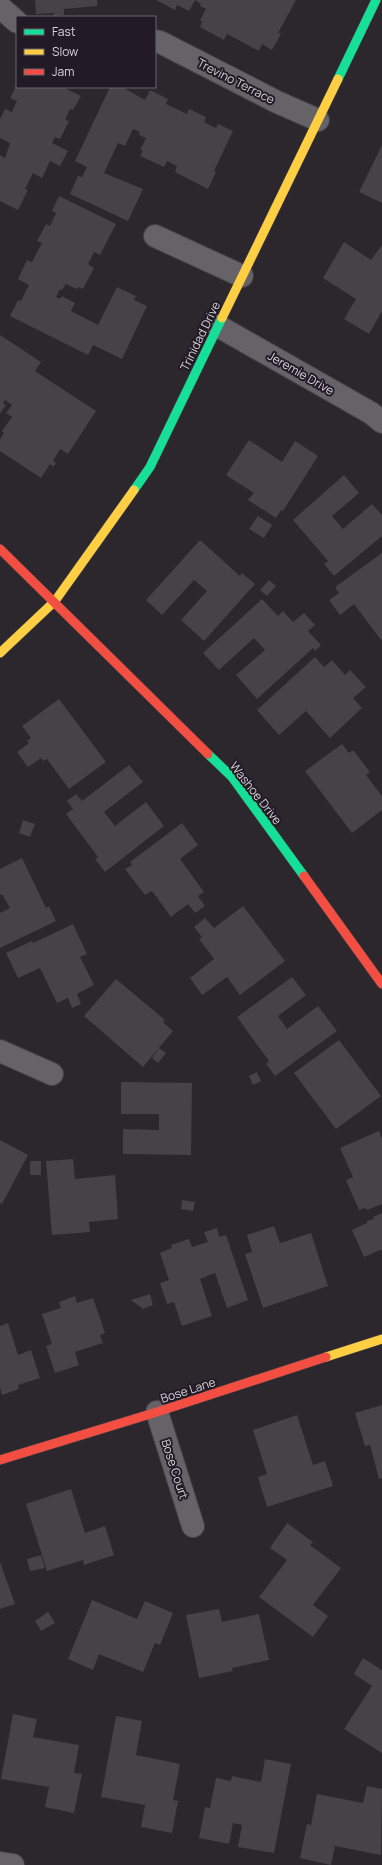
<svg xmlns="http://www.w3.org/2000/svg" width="382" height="1865" viewBox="0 0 382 1865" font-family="Manrope,sans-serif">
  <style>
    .building { fill: #454248 }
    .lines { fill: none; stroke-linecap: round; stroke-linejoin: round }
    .street-casing { stroke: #464248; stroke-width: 24 }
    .fast-casing { stroke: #464248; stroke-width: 10 }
    .slow-casing { stroke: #464248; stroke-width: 10 }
    .jam-casing { stroke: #464248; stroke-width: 10 }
    .street { stroke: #666368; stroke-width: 22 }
    .fast { stroke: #16e098; stroke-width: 9 }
    .slow { stroke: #ffcf43; stroke-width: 9 }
    .jam { stroke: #f24e42; stroke-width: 9 }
    .labels { text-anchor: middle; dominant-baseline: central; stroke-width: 4; stroke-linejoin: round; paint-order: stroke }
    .street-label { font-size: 12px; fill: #d6d1d9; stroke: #221b26 }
  </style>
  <rect width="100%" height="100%" fill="#2b272c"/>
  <!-- building -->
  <path class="building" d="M 35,0 L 97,0 L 97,6 L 64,9 L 64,15 L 54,16 L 54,13 L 36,14 Z
    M 156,0 L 296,0 L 278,33 L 281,34 L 272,50 L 262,44 L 259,51 L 227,34 L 224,40 L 200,27 L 202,22 L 200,20 L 206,9 L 200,6 L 201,4 L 195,0 L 189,11 L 177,5 L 175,10 Z
    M 17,84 L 17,87 L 63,87 L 81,96 L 73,110 L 70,109 L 65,120 L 69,121 L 60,139 L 55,137 L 52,143 L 68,151 L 60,166 L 50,161 L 42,178 L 33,173 L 25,189 L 28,190 L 18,210 L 0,201 L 0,155 L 5,158 L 10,143 L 0,138 L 0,119 L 5,109 L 12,112 L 17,101 L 10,98 Z
    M 110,87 L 122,87 L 145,100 L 150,90 L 168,99 L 166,104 L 187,114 L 189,109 L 206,117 L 204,122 L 216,128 L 218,124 L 233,131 L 214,171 L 216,172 L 208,189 L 175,172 L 177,166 L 167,161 L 164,167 L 140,156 L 143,150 L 140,150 L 146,138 L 139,135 L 140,132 L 133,129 L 125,146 L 118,143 L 104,173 L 143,189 L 128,221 L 70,194 L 78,176 L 82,177 L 87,167 L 75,161 Z
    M 382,145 L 382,203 L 359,192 Z
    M 59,196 L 116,224 L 100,255 L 94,252 L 88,264 L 94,268 L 83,289 L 79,287 L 77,289 L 66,284 L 62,290 L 60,289 L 56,297 L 60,299 L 62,296 L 75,303 L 71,311 L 98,325 L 117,287 L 136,296 L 134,300 L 147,306 L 122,359 L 93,345 L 88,355 L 10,316 L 18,300 L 21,301 L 29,285 L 18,279 L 27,260 L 32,262 L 42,243 L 37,241 L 46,224 L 50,226 L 56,213 L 52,211 Z
    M 344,242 L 371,260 L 382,245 L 382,311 L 369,334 L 344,319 L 356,299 L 323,278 Z
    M 0,335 L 41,362 L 35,371 L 96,411 L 68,454 L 60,449 L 53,461 L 56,463 L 53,467 L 50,464 L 41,478 L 0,451 L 0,440 L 4,433 L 2,431 L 12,417 L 6,413 L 12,405 L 5,400 L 3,403 L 6,405 L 0,414 Z
    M 249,440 L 282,462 L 295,441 L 318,456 L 283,511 L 281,510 L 276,518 L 248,500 L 254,493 L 226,475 Z
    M 344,475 L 359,493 L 332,516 L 343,529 L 372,504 L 382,515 L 382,536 L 334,576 L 324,564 L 328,561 L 293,520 Z
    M 258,516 L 272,525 L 264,538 L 249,529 Z
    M 200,540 L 240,576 L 242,573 L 255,584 L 204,641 L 181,620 L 207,591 L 194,580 L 162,615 L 146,600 Z
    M 382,553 L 382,639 L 381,640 L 354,604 L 340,615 L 329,600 L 339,593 L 335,587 Z
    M 269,580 L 276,586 L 267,596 L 260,590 Z
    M 262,599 L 278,616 L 283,611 L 293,622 L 304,613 L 315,625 L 308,631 L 321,645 L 315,651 L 313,648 L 257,699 L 236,675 L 265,650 L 254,638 L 219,670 L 203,653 Z
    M 315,657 L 324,667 L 332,660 L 345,675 L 350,670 L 366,687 L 353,698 L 362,708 L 330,738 L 306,711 L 279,735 L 257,710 Z
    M 59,699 L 106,762 L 69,789 L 47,759 L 43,761 L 41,758 L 28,767 L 17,752 L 29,743 L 27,741 L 31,738 L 22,726 Z
    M 342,744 L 349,753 L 353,750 L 370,772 L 366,775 L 382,796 L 382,810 L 352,833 L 305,771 Z
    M 129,765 L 143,782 L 104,812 L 115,826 L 146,802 L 164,826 L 105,872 L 95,859 L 98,857 L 66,814 L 73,809 L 67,801 L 76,794 L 82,801 Z
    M 23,820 L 35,824 L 30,837 L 19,833 Z
    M 182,823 L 198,845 L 180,859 L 204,892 L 198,896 L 205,906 L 195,913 L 188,904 L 171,917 L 152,891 L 145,895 L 125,869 L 132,865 L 130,862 Z
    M 22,858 L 46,908 L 49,906 L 56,921 L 0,948 L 0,913 L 10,908 L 2,894 L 0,895 L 0,869 Z
    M 243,906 L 285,961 L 240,995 L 227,977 L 202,995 L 190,978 L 214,959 L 199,939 L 202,937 L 194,927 L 205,918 L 214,928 Z
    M 73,924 L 87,954 L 80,957 L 94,985 L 77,994 L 81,1004 L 72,1008 L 68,998 L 57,1003 L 40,968 L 18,978 L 6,953 L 32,941 L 33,943 Z
    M 292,977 L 306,995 L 278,1016 L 287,1029 L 318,1006 L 337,1031 L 275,1076 L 266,1064 L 269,1061 L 237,1017 Z
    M 116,979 L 165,1020 L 163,1022 L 173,1031 L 143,1067 L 84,1016 Z
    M 339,1040 L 381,1096 L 336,1129 L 294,1073 Z
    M 159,1048 L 166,1053 L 158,1063 L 152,1058 Z
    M 257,1072 L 261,1081 L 253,1085 L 249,1076 Z
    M 121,1082 L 192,1083 L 191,1155 L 123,1154 L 123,1129 L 159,1130 L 159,1114 L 121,1114 Z
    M 379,1131 L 382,1139 L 382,1204 L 367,1210 L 366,1208 L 359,1210 L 346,1180 L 353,1177 L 340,1148 Z
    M 0,1140 L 28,1155 L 2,1204 L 0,1203 Z
    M 73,1159 L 75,1179 L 115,1175 L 118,1219 L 89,1222 L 90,1232 L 52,1235 L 46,1161 Z
    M 30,1161 L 41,1161 L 41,1175 L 30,1175 Z
    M 182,1200 L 195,1202 L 193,1211 L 181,1209 Z
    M 382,1213 L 382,1251 L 380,1250 L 364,1257 L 352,1230 L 367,1223 L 367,1221 L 374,1219 L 373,1217 Z
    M 274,1226 L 280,1243 L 311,1233 L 328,1286 L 263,1308 L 245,1254 L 252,1252 L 247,1235 Z
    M 217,1228 L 219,1237 L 226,1235 L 248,1300 L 227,1308 L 215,1273 L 200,1279 L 212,1316 L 182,1326 L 174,1302 L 167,1304 L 160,1283 L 169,1280 L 160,1253 L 172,1248 L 171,1245 L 189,1239 L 192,1247 L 208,1242 L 204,1232 Z
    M 150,1294 L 153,1305 L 143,1309 L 131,1300 Z
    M 75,1296 L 77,1303 L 93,1298 L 105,1333 L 100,1335 L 103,1343 L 75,1352 L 79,1365 L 55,1373 L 46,1346 L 52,1344 L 42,1314 L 61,1308 L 59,1302 Z
    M 8,1323 L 18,1355 L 31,1350 L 40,1378 L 18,1385 L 19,1389 L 2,1395 L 0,1388 L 0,1326 Z
    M 382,1405 L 382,1478 L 379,1479 L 370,1445 L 365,1446 L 355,1413 Z
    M 297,1415 L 313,1465 L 325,1461 L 333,1486 L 267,1507 L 258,1477 L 267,1474 L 253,1430 Z
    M 71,1489 L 85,1533 L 105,1526 L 114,1555 L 84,1565 L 83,1560 L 47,1571 L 26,1504 Z
    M 287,1523 L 313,1542 L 310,1545 L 341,1568 L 313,1605 L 328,1616 L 313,1637 L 259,1597 L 287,1560 L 270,1548 Z
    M 41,1555 L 45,1568 L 30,1571 L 27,1559 Z
    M 0,1562 L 15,1604 L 0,1609 Z
    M 92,1600 L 137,1619 L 145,1601 L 173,1613 L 160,1645 L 155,1643 L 143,1672 L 99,1654 L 93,1670 L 68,1659 Z
    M 219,1609 L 222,1622 L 259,1614 L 269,1660 L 232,1668 L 233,1671 L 199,1678 L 186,1615 Z
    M 48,1612 L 55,1623 L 41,1631 L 35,1621 Z
    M 363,1658 L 382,1670 L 382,1753 L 344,1729 L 372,1686 L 354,1674 Z
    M 13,1714 L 37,1719 L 33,1737 L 79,1745 L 74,1773 L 82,1774 L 74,1813 L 45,1807 L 49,1787 L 1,1779 Z
    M 116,1716 L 142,1721 L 136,1755 L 180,1764 L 173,1800 L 178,1801 L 172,1833 L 141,1827 L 145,1805 L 101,1797 Z
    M 265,1759 L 291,1764 L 274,1853 L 238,1847 L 242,1825 L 233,1823 L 229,1844 L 199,1838 L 205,1807 L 210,1808 L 216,1778 L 231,1781 L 232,1776 L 261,1782 Z
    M 367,1786 L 382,1789 L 381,1855 L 335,1846 L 331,1865 L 300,1858 L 307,1824 L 311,1825 L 317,1794 L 363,1803 Z"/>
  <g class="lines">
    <defs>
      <path id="street" d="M 0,7 L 17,22
        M 155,41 L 160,42 L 277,102 L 318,120
        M 155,236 L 242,276
        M 218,326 L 371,413 L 382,422
        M 0,1051 L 52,1074
        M 157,1412 L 193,1526
        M 0,1863 L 13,1865"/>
      <path id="fast" d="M 338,79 L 376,0
        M 134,490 L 150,467 L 222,318
        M 208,754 L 232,777 L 304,876"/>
      <path id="slow" d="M 222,318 L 338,79
        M 0,653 L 55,601 L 134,490
        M 326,1357 L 382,1339"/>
      <path id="jam" d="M 0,549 L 208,754
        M 304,876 L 382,984
        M 0,1460 L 157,1412 L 326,1357"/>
    </defs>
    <!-- street casing -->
    <use href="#street" class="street-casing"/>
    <!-- fast casing -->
    <use href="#fast" class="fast-casing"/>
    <!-- slow casing -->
    <use href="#slow" class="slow-casing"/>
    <!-- jam casing -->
    <use href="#jam" class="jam-casing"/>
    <!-- street -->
    <use href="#street" class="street"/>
    <!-- fast -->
    <use href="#fast" class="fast"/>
    <!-- slow -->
    <use href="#slow" class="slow"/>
    <!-- jam -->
    <use href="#jam" class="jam"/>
  </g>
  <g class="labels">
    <!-- street labels -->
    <g class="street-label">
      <text transform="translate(236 81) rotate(27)">Trevino Terrace</text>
      <text transform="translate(200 336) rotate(-64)">Trinidad Drive</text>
      <text transform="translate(301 373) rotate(30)">Jeremie Drive</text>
      <text transform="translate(256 793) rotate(52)">Washoe Drive</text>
      <text transform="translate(188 1390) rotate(-18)">Bose Lane</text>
      <text transform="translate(175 1469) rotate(72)">Bose Court</text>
    </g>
  </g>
  <!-- legend -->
  <rect x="16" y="16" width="140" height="72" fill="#221b26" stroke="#6a646e"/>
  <rect x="24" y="29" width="20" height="6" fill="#16e098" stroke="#6a646e"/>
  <text x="52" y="36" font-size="12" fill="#d6d1d9">Fast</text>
  <rect x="24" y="49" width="20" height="6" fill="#ffcf43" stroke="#6a646e"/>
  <text x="52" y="56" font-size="12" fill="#d6d1d9">Slow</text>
  <rect x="24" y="69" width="20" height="6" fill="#f24e42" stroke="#6a646e"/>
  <text x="52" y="76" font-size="12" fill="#d6d1d9">Jam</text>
</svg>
